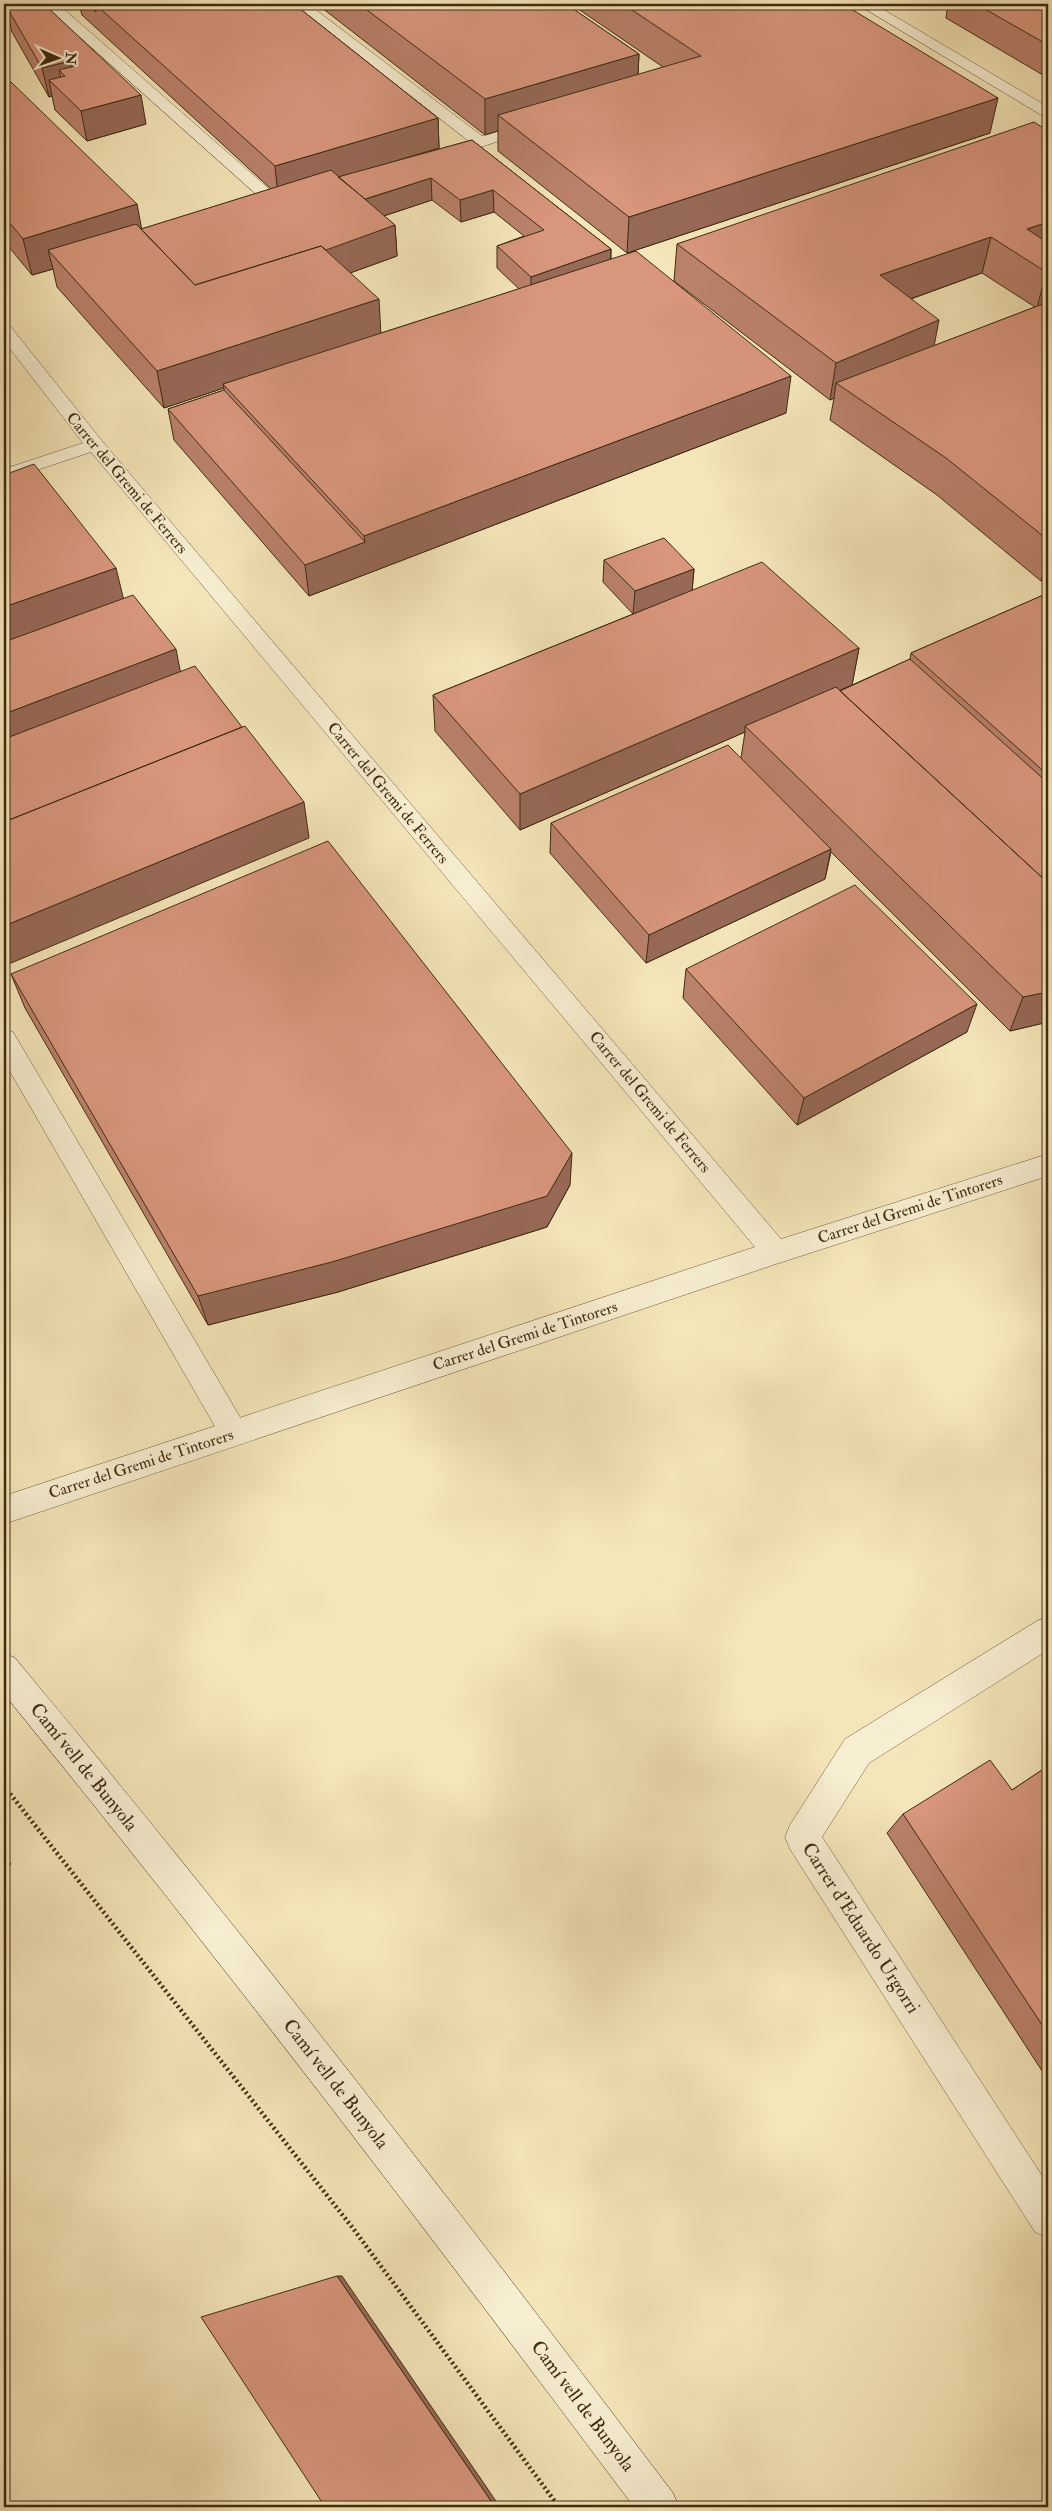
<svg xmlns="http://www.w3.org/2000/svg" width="1052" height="2511" viewBox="0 0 1052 2511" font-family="'IM FELL Double Pica',serif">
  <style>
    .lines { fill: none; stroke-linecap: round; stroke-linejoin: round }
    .service-casing { stroke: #6c5a3b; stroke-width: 1 }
    .minor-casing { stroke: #6c5a3b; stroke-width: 1 }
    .secondary-casing { stroke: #3f2b11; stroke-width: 1 }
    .path { stroke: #3f2b11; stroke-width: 4.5; stroke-dasharray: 2 3; stroke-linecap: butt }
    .service { fill: #f8efd2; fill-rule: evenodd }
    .minor { fill: #f8efd2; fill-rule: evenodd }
    .secondary { fill: #f8efd2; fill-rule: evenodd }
    .wall { fill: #ba816b; stroke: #3f2b11; fill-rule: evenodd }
    .shaded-wall { fill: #976957; stroke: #3f2b11 }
    .building { fill: #d8967c; stroke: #3f2b11 }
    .labels { text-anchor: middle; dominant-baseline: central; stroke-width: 4; stroke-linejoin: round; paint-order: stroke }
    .street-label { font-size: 16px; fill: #3f2b11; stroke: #f8efd2 }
    .near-street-label { font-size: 19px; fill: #3f2b11; stroke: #f8efd2 }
  </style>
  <rect width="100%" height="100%" fill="#f5e6b9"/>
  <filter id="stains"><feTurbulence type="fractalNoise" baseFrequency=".004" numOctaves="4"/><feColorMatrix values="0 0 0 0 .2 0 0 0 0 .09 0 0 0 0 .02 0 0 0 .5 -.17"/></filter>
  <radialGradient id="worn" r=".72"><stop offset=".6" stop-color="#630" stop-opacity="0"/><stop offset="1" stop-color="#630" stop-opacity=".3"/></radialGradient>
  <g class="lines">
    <defs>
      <path id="service" d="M 43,4 L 58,4 L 277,196 L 279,199 L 277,202 L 265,202 Z
        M 292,4 L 308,4 L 482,136 L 534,121 L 542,126 L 539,129 L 480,147 L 474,145 Z
        M 4,1029 L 13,1032 L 244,1424 L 249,1433 L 244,1442 L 234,1446 L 224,1442 L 4,1061 Z"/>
      <path id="minor" d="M 857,4 L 874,4 L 1048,107 L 1048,118 L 1043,116 Z
        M 4,325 L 10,326 L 102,441 L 781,1239 L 1048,1154 L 1048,1176 L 776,1264 L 4,1524 L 4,1496 L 755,1247 L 91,452 L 4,481 L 4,469 L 83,443 L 4,341 Z
        M 1048,1617 L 1048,1650 L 869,1763 L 822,1837 L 1048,2185 L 1048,2238 L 1035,2232 L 790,1849 L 785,1837 L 790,1825 L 845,1739 L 1037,1621 Z"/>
      <path id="secondary" d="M 4,1653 L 15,1658 C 242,1930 459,2210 673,2493 L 679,2507 L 634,2507 C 428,2232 221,1960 4,1694 Z"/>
    </defs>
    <!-- service casing -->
    <use href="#service" class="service-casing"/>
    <!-- minor casing -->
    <use href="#minor" class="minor-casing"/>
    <!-- secondary casing -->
    <use href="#secondary" class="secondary-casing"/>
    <!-- path -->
    <path class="path" d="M 4,1786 L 352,2227 L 559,2507"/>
    <!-- service -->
    <use href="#service" class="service"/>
    <!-- minor -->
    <use href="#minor" class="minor"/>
    <!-- secondary -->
    <use href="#secondary" class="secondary"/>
  </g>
  <!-- wall -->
  <path class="wall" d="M 5,4 L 146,124 L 87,141 L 55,110 L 52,96 L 49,97 L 12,32 Z
    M 79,4 L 294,4 L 438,118 L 439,148 L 396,161 L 472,140 L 611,249 L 611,259 L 786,413 L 309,596 L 174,440 L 168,409 L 224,390 L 224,388 L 164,408 L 57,287 L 53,269 L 32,275 L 4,241 L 4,83 L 4,84 L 142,229 L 271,189 L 82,15 ZM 432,200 L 461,222 L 494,212 L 524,236 L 497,246 L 497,268 L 519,289 L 381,333 L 350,273 L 397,256 L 395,225 L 384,216 Z
    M 317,4 L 566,4 L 639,54 L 638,75 L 663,67 L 571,4 L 843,4 L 990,133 L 627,253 L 498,151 L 498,131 L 485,135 Z
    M 919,4 L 939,4 L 926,8 Z
    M 948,4 L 1048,4 L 1048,78 L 946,18 Z
    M 1048,131 L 1048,578 L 1041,581 L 937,495 L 830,420 L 834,398 L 830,400 L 674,281 L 677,244 ZM 982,273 L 1035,307 L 934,346 L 911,299 Z
    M 604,560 L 694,569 L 692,590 L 859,648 L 852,685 L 910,659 L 911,653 L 1048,593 L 1048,1022 L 1010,1031 L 831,852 L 825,879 L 646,963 L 550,853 L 551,823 L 741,758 L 745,732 L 520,830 L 435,731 L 433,695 L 633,614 L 603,582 Z
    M 686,969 L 967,1032 L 797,1125 L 683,998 Z
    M 11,974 L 570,1185 L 547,1227 L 338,1292 L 208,1325 L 25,1008 Z
    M 1048,1766 L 1048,2080 L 887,1833 L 903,1814 L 1012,1790 Z"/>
  <!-- shaded-wall -->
  <path class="shaded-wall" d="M 927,4 L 939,4 L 926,8 Z
    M 639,54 L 637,89 L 498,115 L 498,131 L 485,135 L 485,99 Z
    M 70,61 L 76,91 L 65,76 L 59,70 L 64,93 L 49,80 L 52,96 L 49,97 L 42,68 Z
    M 141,95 L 146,124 L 87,141 L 81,111 Z
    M 998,98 L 990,133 L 627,253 L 629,217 Z
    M 438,118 L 439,148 L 278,196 L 275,166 Z
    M 431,178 L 432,200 L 362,223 L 360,201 Z
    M 493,190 L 494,212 L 461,222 L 460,200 Z
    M 137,204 L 143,236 L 48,250 L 53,269 L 32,275 L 23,239 Z
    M 1048,222 L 1048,255 L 1027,229 Z
    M 395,225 L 397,256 L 325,282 L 196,291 Z
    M 991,237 L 982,273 L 874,312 L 880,275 Z
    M 611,249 L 610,272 L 531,299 L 531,277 Z
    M 1048,271 L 1048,304 L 1037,308 L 1046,272 Z
    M 379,299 L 381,336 L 223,384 L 224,388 L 164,408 L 157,371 Z
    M 939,320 L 932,357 L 836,383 L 834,398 L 830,400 L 836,363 Z
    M 791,376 L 786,413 L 309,596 L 305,565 L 365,542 L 364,536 Z
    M 1048,558 L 1048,578 L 1041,581 Z
    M 116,568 L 125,605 L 4,648 L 4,607 Z
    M 694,569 L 692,592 L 633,614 L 635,591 Z
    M 859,648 L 852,685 L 749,730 L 745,726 L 745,732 L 520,830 L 520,794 Z
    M 176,649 L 182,680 L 4,748 L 4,714 Z
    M 304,802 L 309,838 L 4,966 L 4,926 Z
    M 831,849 L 825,879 L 646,963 L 649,935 Z
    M 1048,992 L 1048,1022 L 1010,1031 L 1023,997 Z
    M 977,1004 L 967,1032 L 797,1125 L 804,1098 Z
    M 572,1153 L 570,1185 L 547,1227 L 338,1292 L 208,1325 L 198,1296 Z
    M 4,1855 L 11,1864 L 4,1870 Z
    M 337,2276 L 342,2276 L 500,2507 L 495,2507 Z"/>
  <!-- building -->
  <path class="building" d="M 5,4 L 44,4 L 141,95 L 81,111 L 49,80 L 65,76 L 59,70 L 75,66 L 70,61 L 42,68 Z
    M 88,4 L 95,4 L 96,12 Z
    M 95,4 L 193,4 L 194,5 L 199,4 L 294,4 L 438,118 L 275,166 Z
    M 359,4 L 566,4 L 639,54 L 485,99 Z
    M 623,4 L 843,4 L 998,98 L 629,217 L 498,115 L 701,56 Z
    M 976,4 L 1048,4 L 1048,45 Z
    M 11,82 L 137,204 L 23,239 L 4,216 L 4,84 Z
    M 1034,122 L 1048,131 L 1048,222 L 1027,229 L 1048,243 L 1048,271 L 1046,272 L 991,237 L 880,275 L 939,320 L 836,363 L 677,244 Z
    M 472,140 L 611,249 L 531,277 L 497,246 L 544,230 L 493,190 L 460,200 L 431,178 L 365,199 L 338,177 Z
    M 331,170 L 395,225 L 326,250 L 321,246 L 195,285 L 141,229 Z
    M 136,224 L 195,285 L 321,246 L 379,299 L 157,371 L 48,250 Z
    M 636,251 L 791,376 L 364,536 L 223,384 Z
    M 1048,302 L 1048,540 L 946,458 L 836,383 Z
    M 224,390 L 365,542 L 305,565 L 168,409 Z
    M 34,464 L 116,568 L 4,607 L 4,475 Z
    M 664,538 L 694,569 L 635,591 L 604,560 Z
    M 762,562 L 859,648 L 520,794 L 433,695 Z
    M 1048,593 L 1048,775 L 911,653 Z
    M 133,595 L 176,649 L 4,714 L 4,642 Z
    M 910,659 L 1048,783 L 1048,883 L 840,691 Z
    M 195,666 L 242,727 L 4,822 L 4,739 Z
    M 836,687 L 1048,883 L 1048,992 L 1023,997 L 745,726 Z
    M 245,726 L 304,802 L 4,926 L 4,822 Z
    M 728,745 L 831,849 L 649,935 L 551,823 Z
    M 328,841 L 572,1153 L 547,1196 L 332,1262 L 198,1296 L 11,974 Z
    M 855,885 L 977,1004 L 804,1098 L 686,969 Z
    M 990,1760 L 1012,1790 L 1048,1766 L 1048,2034 L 903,1814 Z
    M 337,2276 L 495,2507 L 325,2507 L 201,2317 Z"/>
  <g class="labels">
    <!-- street labels -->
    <g class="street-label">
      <text transform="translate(127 483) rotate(50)">Carrer del Gremi de Ferrers</text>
      <text transform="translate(388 793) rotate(50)">Carrer del Gremi de Ferrers</text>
      <text transform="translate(650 1102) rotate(50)">Carrer del Gremi de Ferrers</text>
      <text transform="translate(910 1209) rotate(-18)">Carrer del Gremi de Tintorers</text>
      <text transform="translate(525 1336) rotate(-18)">Carrer del Gremi de Tintorers</text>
      <text transform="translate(141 1464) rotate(-18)">Carrer del Gremi de Tintorers</text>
    </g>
    <!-- near-street labels -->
    <g class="near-street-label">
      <text transform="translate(84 1767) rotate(51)">Camí vell de Bunyola</text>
      <text transform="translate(861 1928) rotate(57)">Carrer d'Eduardo Urgorri</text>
      <text transform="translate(336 2084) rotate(52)">Camí vell de Bunyola</text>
      <text transform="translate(583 2406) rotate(53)">Camí vell de Bunyola</text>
    </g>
  </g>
  <!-- margin -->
  <rect width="1052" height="2511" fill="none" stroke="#f5e6b9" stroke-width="20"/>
  <rect x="5" y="5" width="1042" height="2501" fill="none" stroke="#3f2b11" stroke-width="2.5"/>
  <rect x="10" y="10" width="1032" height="2491" fill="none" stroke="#3f2b11"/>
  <!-- north arrow -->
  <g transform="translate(58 58) rotate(92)" stroke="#f8efd2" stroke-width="4" paint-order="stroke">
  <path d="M0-4L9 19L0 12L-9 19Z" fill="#3f2b11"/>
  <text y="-8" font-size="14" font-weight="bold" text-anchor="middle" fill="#3f2b11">N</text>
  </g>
  <rect width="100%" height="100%" filter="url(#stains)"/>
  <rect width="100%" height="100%" fill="url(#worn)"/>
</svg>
